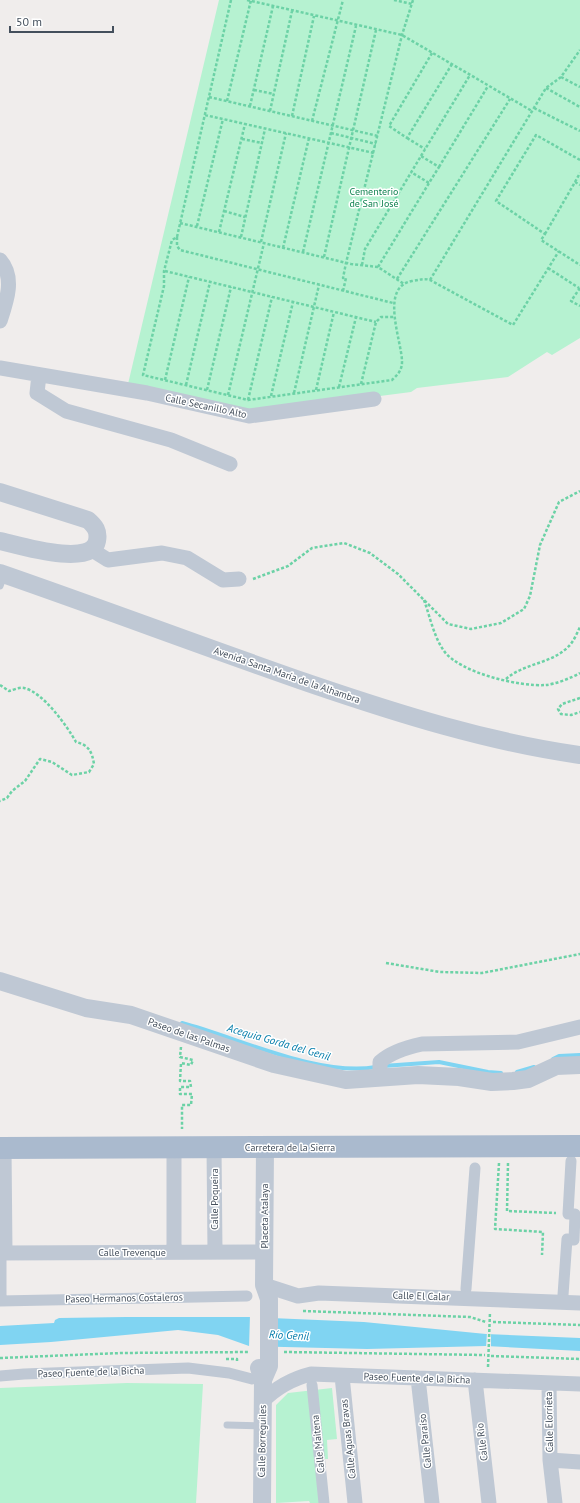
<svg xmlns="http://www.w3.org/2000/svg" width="580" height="1503" viewBox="0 0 580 1503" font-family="'PT Sans',sans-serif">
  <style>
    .green { fill: #b6f2d1 }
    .water { fill: #80d4f2 }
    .pier { fill: #f0edec }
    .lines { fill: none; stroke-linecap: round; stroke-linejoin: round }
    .stream { stroke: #80d4f2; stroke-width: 4 }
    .path { stroke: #6cd2a6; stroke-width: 2.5; stroke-dasharray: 3 2; stroke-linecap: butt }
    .service { stroke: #bfc8d4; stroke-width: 7 }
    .pedestrian { stroke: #bfc8d4; stroke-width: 11 }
    .minor { stroke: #bfc8d4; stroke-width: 15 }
    .tertiary { stroke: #bfc8d4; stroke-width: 18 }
    .primary { stroke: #aabace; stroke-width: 22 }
    .labels { text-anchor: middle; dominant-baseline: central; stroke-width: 3; stroke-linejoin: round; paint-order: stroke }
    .park-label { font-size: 10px; fill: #108250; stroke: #fff }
    .street-label { font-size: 10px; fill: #444f5c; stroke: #fff }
    .water-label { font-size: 11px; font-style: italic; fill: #027ba9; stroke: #fff }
  </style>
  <rect width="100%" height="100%" fill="#f0edec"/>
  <!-- green -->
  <path class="green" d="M 219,0 L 580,0 L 580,338 L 552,355 L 547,352 L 508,377 L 417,388 L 411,392 L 248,413 L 128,384 Z
    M 127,1383 L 203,1384 L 196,1503 L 0,1503 L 0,1388 Z
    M 332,1388 L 337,1439 L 327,1440 L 328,1459 L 320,1459 L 325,1503 L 310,1503 L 309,1501 L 276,1503 L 276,1405 L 288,1393 Z"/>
  <!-- water -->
  <path class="water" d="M 126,1317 L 250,1317 L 364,1322 L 486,1334 L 580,1338 L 580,1351 L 486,1346 L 367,1349 L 249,1346 L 218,1335 L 178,1330 L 51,1342 L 0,1345 L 0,1326 L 54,1323 L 55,1320 L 59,1318 Z"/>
  <!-- pier -->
  <path class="pier" d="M 250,1315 L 278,1316 L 277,1349 L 249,1348 Z
    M 487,1332 L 491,1332 L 491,1348 L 486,1348 Z"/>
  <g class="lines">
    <!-- stream -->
    <path class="stream" d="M 182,1023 C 239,1038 318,1077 376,1067
      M 553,1059 L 559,1056 L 580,1055
      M 383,1066 L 439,1062 L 488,1072 L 501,1073
      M 517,1072 L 534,1067"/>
    <!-- path -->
    <path class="path" d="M 231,0 L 177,237 L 172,240 L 164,271 L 164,286 L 143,375 L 248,400 L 392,380 C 397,375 402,371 402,362 C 402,341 379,287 412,281 C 419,280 424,278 430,280 L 513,325 L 559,251
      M 247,0 L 402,35 L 532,111
      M 394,0 L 412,4
      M 432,53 L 389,126 L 407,138 L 452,64
      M 561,77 L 580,87
      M 546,88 L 580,107
      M 254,90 L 274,94
      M 209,97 L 378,136
      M 227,101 L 251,0
      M 250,106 L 273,6
      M 534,108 L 580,131
      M 270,111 L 292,11
      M 205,115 L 374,153
      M 292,116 L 314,16
      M 312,121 L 343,0
      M 331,133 L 376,144
      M 407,138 L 425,149
      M 242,139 L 262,143
      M 421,156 L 470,75
      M 580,160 L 536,135 L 496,201 L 545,234 L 541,240 L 580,265
      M 439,167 L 488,86
      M 575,182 L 580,173
      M 224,211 L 245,217
      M 180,223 L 351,264 L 378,267 L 404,284
      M 197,226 L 223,119
      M 219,232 L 245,124
      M 545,234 L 575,182 L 580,185
      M 177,237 L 177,246 L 180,250 L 393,303
      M 241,237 L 265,129
      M 261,242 L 286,133
      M 283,248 L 309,138
      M 303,252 L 356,26
      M 324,257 L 376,30
      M 362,265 L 365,249 L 421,156 L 439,167 L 429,183 L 411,172
      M 378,267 L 429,183
      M 548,268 L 579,288
      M 165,271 L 376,322
      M 397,279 L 510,99
      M 430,280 L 546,88 L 561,77 L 580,50
      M 580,288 L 571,301 L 580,306
      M 343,291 L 346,278 L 343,278 L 346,263 L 402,35 L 413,0
      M 165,380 L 189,277
      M 361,384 L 376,322 L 381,317 L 395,317
      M 186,385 L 210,282
      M 339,387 L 356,317
      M 207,390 L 231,287
      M 316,390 L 334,312
      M 294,393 L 319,285
      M 228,395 L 264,243
      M 271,396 L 293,302
      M 248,400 L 272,297
      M 253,579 L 288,566 L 312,548 L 344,543 L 370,553 L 398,574 L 448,624 L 471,629 L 501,623 L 524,609 L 530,596 L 540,545 L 559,502 L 580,491
      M 424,600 C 430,617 434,637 444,651 C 460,673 520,687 546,685 C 556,684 571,678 580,673
      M 506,679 C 524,663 552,664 569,646 C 574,641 577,633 580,627
      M 0,685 L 9,691 C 13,690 19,687 24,688 C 43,692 67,726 76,742 C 89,745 92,752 94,764 L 89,772 L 72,775 L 52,762 L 40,759 L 25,781 L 12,791 L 7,798 L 0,801
      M 580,698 L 562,704 L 558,709 L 561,714 L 571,715 L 580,712
      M 386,963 L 440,972 L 482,973 L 580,954
      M 181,1047 L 180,1057 L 193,1060 L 191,1065 L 181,1063 L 180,1081 L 190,1081 L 191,1087 L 180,1087 L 180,1094 L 192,1094 L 191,1105 L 182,1105 L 182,1129
      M 499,1163 L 495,1229 L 543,1232 L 542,1255
      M 508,1163 L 507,1211 L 556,1213
      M 303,1311 L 470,1317 L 486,1322
      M 493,1322 L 580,1325
      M 284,1352 L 485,1355
      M 491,1356 L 580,1359
      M 0,1358 L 121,1353 L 249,1352
      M 226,1359 L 237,1359 L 237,1363
      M 488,1367 L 490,1312"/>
    <!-- service -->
    <path class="service" d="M 0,586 L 4,575
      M 227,1425 L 262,1426"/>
    <!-- pedestrian -->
    <path class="pedestrian" d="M 1,1260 L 1,1301
      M 466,1289 L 475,1168
      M 563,1295 L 567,1239 L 574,1240 L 575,1214 L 568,1214 L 571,1161
      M 0,1301 L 247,1296
      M 0,1376 L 24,1374 L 188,1368 L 229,1373 L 252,1379
      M 312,1385 L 324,1503"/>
    <!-- minor -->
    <path class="minor" d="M 0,260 C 15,277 7,300 0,321
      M 0,368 L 147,393 L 249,416 L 374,399
      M 39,375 L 37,393 L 66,411 L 171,440 L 230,464
      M 92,550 L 108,560 L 162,553 L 187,558 L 223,580 L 239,579
      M 380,1077 L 380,1062 C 391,1052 408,1047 422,1044 L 518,1042 L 580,1027
      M 174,1147 L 174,1252
      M 214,1147 L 215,1252
      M 4,1148 L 5,1253
      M 0,1253 L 264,1252
      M 264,1285 L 298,1296 L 319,1293 L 580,1303
      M 342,1376 L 355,1503
      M 418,1378 L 432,1503
      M 475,1380 L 489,1503
      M 549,1383 L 550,1460 L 555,1503
      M 263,1401 C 277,1387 291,1379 311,1374 L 580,1384
      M 550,1460 L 580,1462"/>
    <!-- tertiary -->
    <path class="tertiary" d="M 0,492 L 88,520 C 95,526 99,531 97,541 C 92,568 18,545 0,541
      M 0,573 C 104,609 207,648 311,684 C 399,714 488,742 580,755
      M 0,981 L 86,1008 L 131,1015 L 274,1064 L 346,1080 L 418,1075 L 459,1077 L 492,1082 L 513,1081 L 528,1079 L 556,1066 L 580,1065
      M 259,1368 L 263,1380 L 262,1503
      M 263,1380 L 269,1366 L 269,1299 L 264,1285 L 265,1147"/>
    <!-- primary -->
    <path class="primary" d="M 0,1148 L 580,1146"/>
  </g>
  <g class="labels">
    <!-- park labels -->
    <g class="park-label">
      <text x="374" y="191">Cementerio<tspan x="374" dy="12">de San José</tspan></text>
    </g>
    <!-- street labels -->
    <g class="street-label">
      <text transform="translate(206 406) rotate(12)">Calle Secanillo Alto</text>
      <text transform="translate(287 675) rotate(19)">Avenida Santa María de la Alhambra</text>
      <text transform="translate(189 1035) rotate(19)">Paseo de las Palmas</text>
      <text x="290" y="1147">Carretera de la Sierra</text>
      <text transform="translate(214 1199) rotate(-90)">Calle Poqueira</text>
      <text transform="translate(264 1216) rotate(-90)">Placeta Atalaya</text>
      <text x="132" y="1252">Calle Trevenque</text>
      <text transform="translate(421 1296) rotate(2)">Calle El Calar</text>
      <text transform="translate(124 1298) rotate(-1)">Paseo Hermanos Costaleros</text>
      <text transform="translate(91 1372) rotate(-2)">Paseo Fuente de la Bicha</text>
      <text transform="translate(417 1378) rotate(2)">Paseo Fuente de la Bicha</text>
      <text transform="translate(549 1422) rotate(-91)">Calle Elorrieta</text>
      <text transform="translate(348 1439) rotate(-96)">Calle Aguas Bravas</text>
      <text transform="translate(262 1441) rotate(-89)">Calle Borreguiles</text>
      <text transform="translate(425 1441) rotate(-96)">Calle Paraíso</text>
      <text transform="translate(482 1442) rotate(-97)">Calle Río</text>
      <text transform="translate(318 1444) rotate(-96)">Calle Maitena</text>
    </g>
    <!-- water labels -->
    <g class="water-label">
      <text transform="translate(279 1042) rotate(16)">Acequia Gorda del Genil</text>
      <text transform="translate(289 1335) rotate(3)">Río Genil</text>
    </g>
  </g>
  <!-- scale -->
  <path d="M10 26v6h103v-6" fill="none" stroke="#444f5c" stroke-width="2"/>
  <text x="16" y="26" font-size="12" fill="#444f5c" stroke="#ffffff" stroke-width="3" paint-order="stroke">50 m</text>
</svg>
